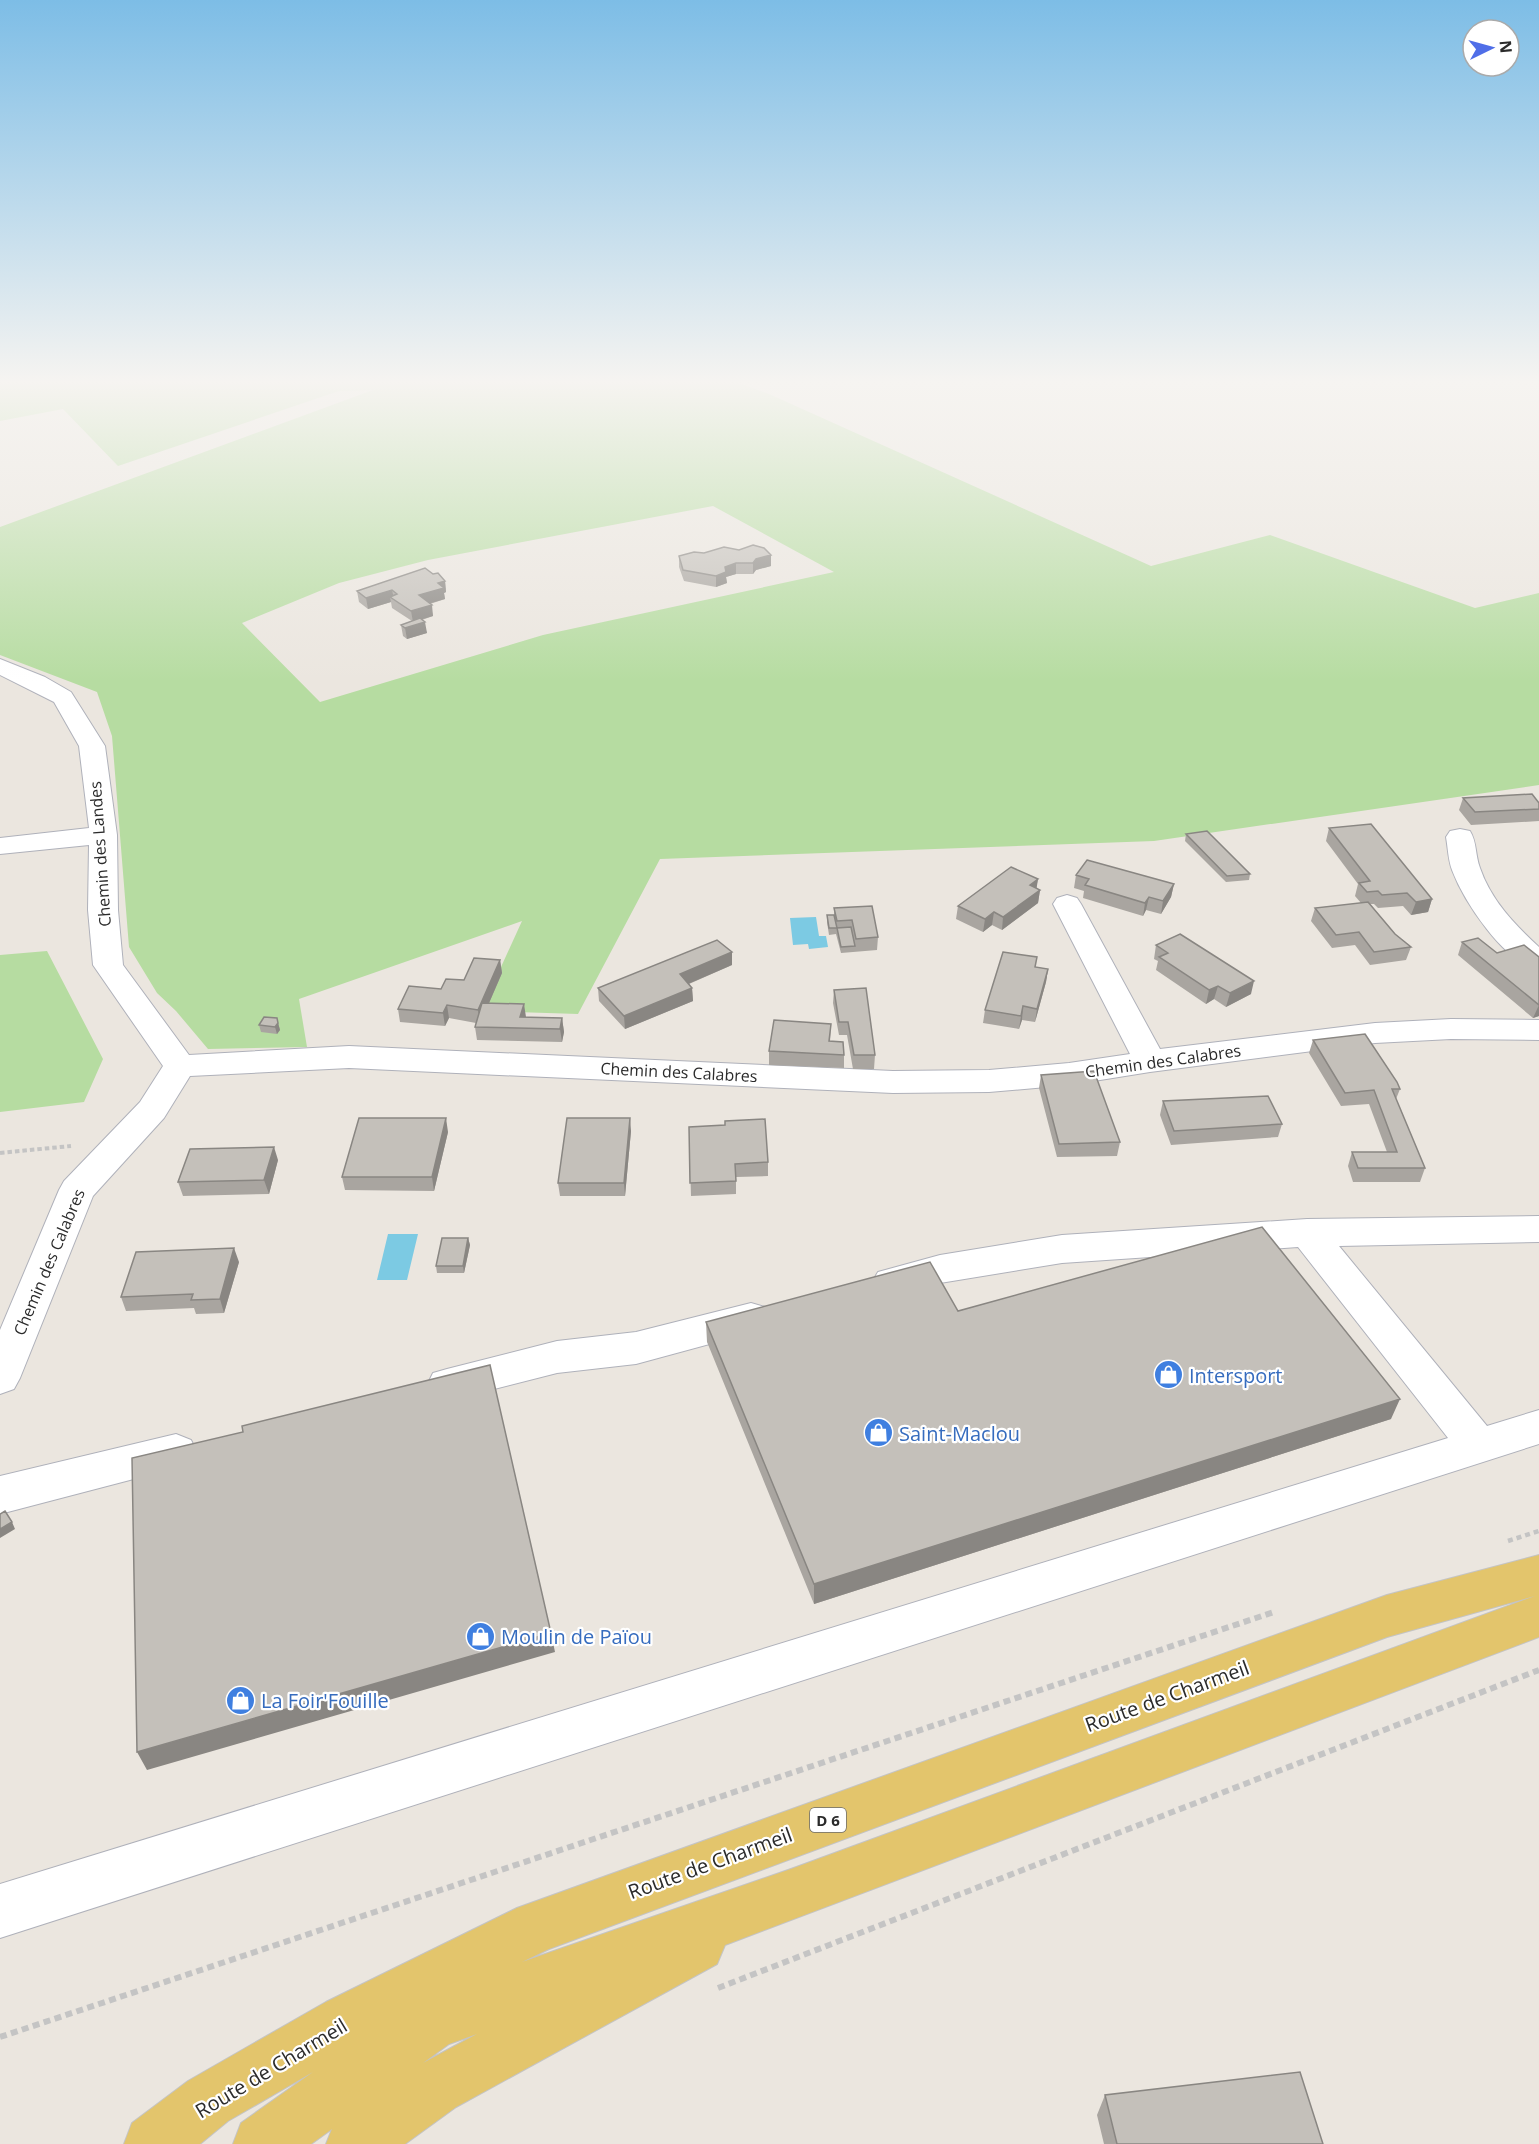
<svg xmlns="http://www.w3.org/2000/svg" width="1539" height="2144" viewBox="0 0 1539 2144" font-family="'Open Sans',sans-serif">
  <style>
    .green { fill: #b6dca1; fill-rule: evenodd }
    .water { fill: #7ccae3 }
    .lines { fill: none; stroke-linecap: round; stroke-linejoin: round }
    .minor-casing { stroke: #afb1ba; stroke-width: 2 }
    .major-casing { stroke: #c4c4c4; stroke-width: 2 }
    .path-far2 { stroke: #c4c4c4; stroke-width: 4; stroke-dasharray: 4.5 3; stroke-linecap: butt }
    .path-far1 { stroke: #c4c4c4; stroke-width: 4.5; stroke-dasharray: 5 4; stroke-linecap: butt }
    .path { stroke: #c4c4c4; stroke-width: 6; stroke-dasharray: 7 4.5; stroke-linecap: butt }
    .minor { fill: #fff; fill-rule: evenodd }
    .major { fill: #e3c56c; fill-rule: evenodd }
    .wall { fill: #a9a5a0 }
    .shaded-wall { fill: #898682 }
    .building { fill: #c4c0ba; stroke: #898682; stroke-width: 1.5 }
    .labels { text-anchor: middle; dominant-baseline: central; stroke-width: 4.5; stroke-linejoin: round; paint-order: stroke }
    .shield { fill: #fff; stroke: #6b6b6b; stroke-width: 1.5 }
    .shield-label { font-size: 15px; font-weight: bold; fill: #2b2b2b }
    .street-label { font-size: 16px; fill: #2b2b2b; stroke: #fff }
    .near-shop-label { font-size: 20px; fill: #366cbe; stroke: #fff; text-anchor: start }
    .near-street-label { font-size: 20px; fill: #2b2b2b; stroke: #fff }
  </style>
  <rect width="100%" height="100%" fill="#ebe6df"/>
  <!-- green -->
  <path class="green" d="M 0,382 L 736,382 L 769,394 L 1151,566 L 1270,535 L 1475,608 L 1539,593 L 1539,785 L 1154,841 L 660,859 L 578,1014 L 481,1011 L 522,921 L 299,999 L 307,1047 L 208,1049 L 176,1011 L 157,993 L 129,947 L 112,736 L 97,692 L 0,655 L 0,527 L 373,390 L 339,391 L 118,466 L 63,409 L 0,421 ZM 713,506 L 834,572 L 543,635 L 320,702 L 242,623 L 339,583 L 428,560 Z
    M 47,951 L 103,1059 L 84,1102 L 0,1112 L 0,955 Z"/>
  <!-- water -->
  <path class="water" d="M 816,917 L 819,936 L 826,936 L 828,947 L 809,949 L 808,944 L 793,945 L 790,918 Z
    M 388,1234 L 418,1234 L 407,1280 L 377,1280 Z"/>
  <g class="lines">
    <defs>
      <path id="minor" d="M 0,659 L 45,677 L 71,692 L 105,746 L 117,835 L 118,910 L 123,965 L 189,1055 L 349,1046 L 893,1071 L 989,1070 L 1069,1063 L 1130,1054 L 1053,904 L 1057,898 L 1067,895 L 1077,898 L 1081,904 L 1160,1049 L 1375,1023 L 1451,1019 L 1539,1020 L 1539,1040 L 1451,1039 L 1375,1043 L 1150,1072 L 1069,1085 L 989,1092 L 893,1093 L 349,1068 L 190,1076 L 164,1118 L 93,1196 L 20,1378 L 14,1389 L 0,1394 L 0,1330 L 59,1190 L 64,1181 L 140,1102 L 163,1066 L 93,965 L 88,910 L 89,845 L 0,854 L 0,838 L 89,828 L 79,746 L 54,702 L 0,675 Z
        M 1460,829 L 1470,831 C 1477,842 1475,855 1480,868 C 1491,900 1514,924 1539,947 L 1539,971 C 1504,962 1464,902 1452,870 C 1448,859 1448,848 1446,837 L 1450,831 Z
        M 1539,1216 L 1539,1242 L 1339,1246 L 1487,1426 L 1539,1410 L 1539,1444 L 0,1938 L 0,1884 L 1448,1438 L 1298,1247 L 1062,1263 L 940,1283 L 891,1296 L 878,1292 L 872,1282 L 878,1272 L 940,1255 L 1062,1235 L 1307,1219 Z
        M 751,1303 L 765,1307 L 770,1318 L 765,1329 L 636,1364 L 557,1373 L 447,1401 L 433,1397 L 427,1385 L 433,1373 L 447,1369 L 557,1341 L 636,1332 Z
        M 176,1434 L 191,1440 L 197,1452 L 191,1464 L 0,1514 L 0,1476 Z"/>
      <path id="major" d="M 1539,1555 L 1539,1637 L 725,1945 L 717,1964 L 456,2107 L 405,2144 L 326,2144 L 332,2129 L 311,2144 L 233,2144 L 241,2123 L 313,2072 L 228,2121 L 200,2144 L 124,2144 L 132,2123 L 188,2081 L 326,2002 L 517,1908 L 1387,1595 ZM 1535,1596 L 791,1869 L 522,1962 L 549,1949 L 1387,1637 ZM 477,2034 L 423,2063 L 449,2044 Z"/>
    </defs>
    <!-- minor casing -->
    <use href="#minor" class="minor-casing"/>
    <!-- major casing -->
    <use href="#major" class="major-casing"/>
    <!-- path-far2 -->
    <path class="path-far2" d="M 0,1153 L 71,1146"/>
    <!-- path-far1 -->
    <path class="path-far1" d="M 1508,1541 L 1539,1531"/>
    <!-- path -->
    <path class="path" d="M 718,1988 L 1539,1670
      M 0,2037 L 1274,1612"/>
    <!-- minor -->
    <use href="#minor" class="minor"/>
    <!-- major -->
    <use href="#major" class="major"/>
  </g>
  <!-- wall -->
  <path class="wall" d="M 704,553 L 771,566 L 756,570 L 753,574 L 736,574 L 726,577 L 727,583 L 716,587 L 684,581 L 679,567 L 679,556 Z
    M 433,574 L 445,581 L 446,592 L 444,593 L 445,599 L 430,604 L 433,616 L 422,620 L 427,633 L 407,639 L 403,636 L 401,625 L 412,621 L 392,608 L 391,602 L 368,609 L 359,602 L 357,591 Z
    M 1463,798 L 1539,803 L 1539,821 L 1471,825 L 1459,810 Z
    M 1329,828 L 1432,899 L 1428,912 L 1411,915 L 1403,906 L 1378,908 L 1374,904 L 1370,904 L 1395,934 L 1411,947 L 1406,960 L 1370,965 L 1355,945 L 1332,948 L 1311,921 L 1315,908 L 1361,903 L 1355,896 L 1358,884 L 1326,841 Z
    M 1186,834 L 1250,874 L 1249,880 L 1226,882 L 1185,841 Z
    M 1076,875 L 1174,884 L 1171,897 L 1161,914 L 1146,910 L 1143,916 L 1083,898 L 1084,891 L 1074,888 Z
    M 1038,879 L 1036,888 L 1040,890 L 1038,903 L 1002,930 L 992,925 L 983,932 L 956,919 L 958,906 Z
    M 834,908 L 878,937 L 877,950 L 841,953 L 836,934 L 829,935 L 827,922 L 827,915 L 834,915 Z
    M 1462,942 L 1497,953 L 1539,957 L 1539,1016 L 1533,1018 L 1458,955 Z
    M 1156,945 L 1251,994 L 1226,1007 L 1214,999 L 1206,1004 L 1156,970 L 1158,961 L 1154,959 Z
    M 500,960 L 502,973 L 489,1003 L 526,1018 L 562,1018 L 564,1032 L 562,1042 L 477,1040 L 475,1027 L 476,1023 L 449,1018 L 445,1026 L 400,1022 L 398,1009 L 441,989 L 464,980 Z
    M 732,965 L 689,984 L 692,988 L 693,1001 L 625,1029 L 599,1001 L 598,988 Z
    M 1036,967 L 1048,969 L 1046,982 L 1035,1022 L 1022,1020 L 1019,1029 L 983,1023 L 985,1010 Z
    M 834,990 L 875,1055 L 874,1069 L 853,1069 L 847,1035 L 839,1035 L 833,1003 Z
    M 277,1018 L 280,1030 L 277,1034 L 261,1032 L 259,1025 Z
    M 831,1024 L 830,1042 L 844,1055 L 844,1068 L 769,1065 L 769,1051 Z
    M 1313,1040 L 1400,1089 L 1396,1099 L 1425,1168 L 1420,1182 L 1353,1182 L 1348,1166 L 1352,1152 L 1387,1152 L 1369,1104 L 1341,1106 L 1309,1053 Z
    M 1041,1075 L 1120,1142 L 1117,1156 L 1057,1157 L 1039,1088 Z
    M 1163,1101 L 1282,1124 L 1278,1137 L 1171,1145 L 1160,1115 Z
    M 689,1127 L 768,1162 L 768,1176 L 736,1177 L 736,1194 L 691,1196 Z
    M 631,1131 L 625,1196 L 560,1196 L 558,1183 Z
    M 448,1132 L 434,1191 L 345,1190 L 342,1177 Z
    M 278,1160 L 269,1194 L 183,1196 L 178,1182 Z
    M 468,1238 L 470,1245 L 464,1273 L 437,1273 L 436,1266 Z
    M 239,1262 L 224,1313 L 196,1314 L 194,1308 L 126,1311 L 121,1297 Z
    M 958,1311 L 1391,1419 L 814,1604 L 707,1342 L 706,1322 Z
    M 1105,2095 L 1323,2144 L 1104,2144 L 1097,2115 Z"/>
  <!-- shaded-wall -->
  <path class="shaded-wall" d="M 771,555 L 771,566 L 756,570 L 753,574 L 753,563 L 756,559 Z
    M 736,563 L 736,574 L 726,577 L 727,583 L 716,587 L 716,576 L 725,567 Z
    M 445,581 L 446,592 L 444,593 L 445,599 L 421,606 L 419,595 L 438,583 Z
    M 392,590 L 394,599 L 390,597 L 391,602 L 368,609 L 366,598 Z
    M 432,605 L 433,616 L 413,622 L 411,611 Z
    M 425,622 L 427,633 L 407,639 L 405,628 Z
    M 1038,879 L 1036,892 L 1030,885 Z
    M 1174,884 L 1171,897 L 1161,914 L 1163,901 Z
    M 1040,890 L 1038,903 L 1002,930 L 1003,917 Z
    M 1149,897 L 1146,910 L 1143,916 L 1145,903 Z
    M 1432,899 L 1428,912 L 1411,915 L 1416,902 Z
    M 994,912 L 992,925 L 983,932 L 985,919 Z
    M 732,952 L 732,965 L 681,987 L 680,974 Z
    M 500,960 L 502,973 L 480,1024 L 478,1010 Z
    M 1048,969 L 1046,982 L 1035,1022 L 1037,1009 Z
    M 1254,981 L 1251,994 L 1226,1007 L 1230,993 Z
    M 1218,986 L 1214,999 L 1206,1004 L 1209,990 Z
    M 692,988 L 693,1001 L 625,1029 L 624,1016 Z
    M 524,1004 L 526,1017 L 520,1017 Z
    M 447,1005 L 449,1018 L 445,1026 L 443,1013 Z
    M 1539,1005 L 1539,1016 L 1533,1018 Z
    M 1023,1006 L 1022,1020 L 1019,1029 L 1021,1016 Z
    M 562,1018 L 564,1032 L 562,1042 L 560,1029 Z
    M 278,1023 L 280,1030 L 277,1034 L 275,1027 Z
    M 446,1118 L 448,1132 L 434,1191 L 432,1177 Z
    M 630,1118 L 631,1131 L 625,1196 L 624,1183 Z
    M 274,1147 L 278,1160 L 269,1194 L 264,1180 Z
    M 468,1238 L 470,1245 L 464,1273 L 463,1266 Z
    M 234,1248 L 239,1262 L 224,1313 L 220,1299 Z
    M 1400,1399 L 1391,1419 L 814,1604 L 814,1584 Z
    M 12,1522 L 15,1529 L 0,1538 L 0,1529 Z
    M 551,1633 L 555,1652 L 147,1770 L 137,1752 Z"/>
  <!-- building -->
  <path class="building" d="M 753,545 L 764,548 L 771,555 L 756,559 L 753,563 L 736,563 L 725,567 L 726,572 L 716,576 L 683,570 L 679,556 L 694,552 L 704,553 L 724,547 L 739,550 Z
    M 425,568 L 433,574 L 438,573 L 445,581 L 438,583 L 444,588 L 419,595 L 432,605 L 411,611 L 390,597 L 397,594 L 392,590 L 366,598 L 357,591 Z
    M 420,618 L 425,622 L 405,628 L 401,625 Z
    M 1532,794 L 1539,803 L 1539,809 L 1475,812 L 1463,798 Z
    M 1371,824 L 1432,899 L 1416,902 L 1407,893 L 1382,895 L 1378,891 L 1367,892 L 1359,883 L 1370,881 L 1329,828 Z
    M 1207,831 L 1250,874 L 1227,876 L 1186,834 Z
    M 1087,860 L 1174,884 L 1163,901 L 1149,897 L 1145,903 L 1085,885 L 1089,879 L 1076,875 Z
    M 1011,867 L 1038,879 L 1030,885 L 1040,890 L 1003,917 L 994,912 L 985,919 L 958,906 Z
    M 1368,902 L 1395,934 L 1411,947 L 1374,952 L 1359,932 L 1336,935 L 1315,908 Z
    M 872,906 L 878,937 L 856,939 L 852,920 L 837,921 L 834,908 Z
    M 827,915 L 834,915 L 837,928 L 829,928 Z
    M 851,927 L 855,946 L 841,947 L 837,928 Z
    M 1180,934 L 1254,981 L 1230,993 L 1218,986 L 1209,990 L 1159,957 L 1168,953 L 1156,945 Z
    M 1478,938 L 1497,953 L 1524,945 L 1539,957 L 1539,1005 L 1462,942 Z
    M 717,940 L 732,952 L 680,974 L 692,988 L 624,1016 L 598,988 Z
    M 1003,952 L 1037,957 L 1035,967 L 1048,969 L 1037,1009 L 1023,1006 L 1021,1016 L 985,1010 Z
    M 474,958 L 500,960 L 478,1010 L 447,1005 L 443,1013 L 398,1009 L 409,986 L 441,989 L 446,979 L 464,980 Z
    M 866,988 L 875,1055 L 854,1055 L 848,1022 L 839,1022 L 834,990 Z
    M 482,1003 L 524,1004 L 520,1017 L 562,1018 L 560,1029 L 475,1027 Z
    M 264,1017 L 277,1018 L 278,1023 L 275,1027 L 259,1025 Z
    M 774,1020 L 831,1024 L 829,1041 L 843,1042 L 844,1055 L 769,1051 Z
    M 1365,1034 L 1397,1082 L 1400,1089 L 1392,1089 L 1425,1168 L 1358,1168 L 1352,1152 L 1397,1152 L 1374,1090 L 1345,1093 L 1313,1040 Z
    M 1094,1071 L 1120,1142 L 1059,1144 L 1041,1075 Z
    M 1268,1096 L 1282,1124 L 1174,1131 L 1163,1101 Z
    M 359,1118 L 446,1118 L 432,1177 L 342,1177 Z
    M 567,1118 L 630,1118 L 624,1183 L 558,1183 Z
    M 765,1119 L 768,1162 L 735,1164 L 736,1181 L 690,1183 L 689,1127 L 725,1125 L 725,1121 Z
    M 274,1147 L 264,1180 L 178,1182 L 190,1149 Z
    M 1262,1227 L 1400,1399 L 814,1584 L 706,1322 L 930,1262 L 958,1311 Z
    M 442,1238 L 468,1238 L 463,1266 L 436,1266 Z
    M 234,1248 L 220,1299 L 191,1300 L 193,1294 L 121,1297 L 136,1252 Z
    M 490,1365 L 551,1633 L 137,1752 L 132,1458 L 243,1432 L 242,1426 Z
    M 5,1511 L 12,1522 L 0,1529 L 0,1514 Z
    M 1300,2072 L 1323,2144 L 1117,2144 L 1105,2095 Z"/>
  <!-- sky -->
  <linearGradient id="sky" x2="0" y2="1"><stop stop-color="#7dbde6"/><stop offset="0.56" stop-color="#f6f4f1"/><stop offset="1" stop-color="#f6f4f1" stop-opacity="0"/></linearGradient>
  <rect width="1539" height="682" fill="url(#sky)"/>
  <!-- icons -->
  <defs>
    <symbol id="shop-disc" viewBox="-11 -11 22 22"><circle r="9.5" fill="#3f7fe0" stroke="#fff"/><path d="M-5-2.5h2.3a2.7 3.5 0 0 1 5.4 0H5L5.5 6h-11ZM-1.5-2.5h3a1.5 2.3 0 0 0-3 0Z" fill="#fff"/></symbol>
  </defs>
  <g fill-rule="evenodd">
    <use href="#shop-disc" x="1152" y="1358" width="33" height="33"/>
    <use href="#shop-disc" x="862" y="1416" width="33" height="33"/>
    <use href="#shop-disc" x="464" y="1620" width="33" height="33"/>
    <use href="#shop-disc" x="224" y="1684" width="33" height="33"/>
  </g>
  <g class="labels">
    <!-- shield labels -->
    <rect class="shield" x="810" y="1808" width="36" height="24" rx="4.5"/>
    <g class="shield-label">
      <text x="828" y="1820">D 6</text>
    </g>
    <!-- street labels -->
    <g class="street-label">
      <text transform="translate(100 854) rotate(-94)">Chemin des Landes</text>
      <text transform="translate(1163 1061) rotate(-8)">Chemin des Calabres</text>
      <text transform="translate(679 1072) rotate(3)">Chemin des Calabres</text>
      <text transform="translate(49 1262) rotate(-67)">Chemin des Calabres</text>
    </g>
    <!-- near-shop labels -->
    <g class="near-shop-label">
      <text x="1189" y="1375">Intersport</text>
      <text x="899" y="1433">Saint-Maclou</text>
      <text x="501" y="1636">Moulin de Païou</text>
      <text x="261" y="1700">La Foir'Fouille</text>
    </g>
    <!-- near-street labels -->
    <g class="near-street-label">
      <text transform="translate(1167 1696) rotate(-20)">Route de Charmeil</text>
      <text transform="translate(710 1863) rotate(-20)">Route de Charmeil</text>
      <text transform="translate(271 2068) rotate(-31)">Route de Charmeil</text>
    </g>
  </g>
  <!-- north arrow -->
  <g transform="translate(1491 48) rotate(85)"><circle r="28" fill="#ffffff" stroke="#aaaaaa" stroke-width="1.5"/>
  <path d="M0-4.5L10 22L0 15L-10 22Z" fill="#4f6ee8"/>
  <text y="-9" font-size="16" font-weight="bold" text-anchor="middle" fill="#2b2b2b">N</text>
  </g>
</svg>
